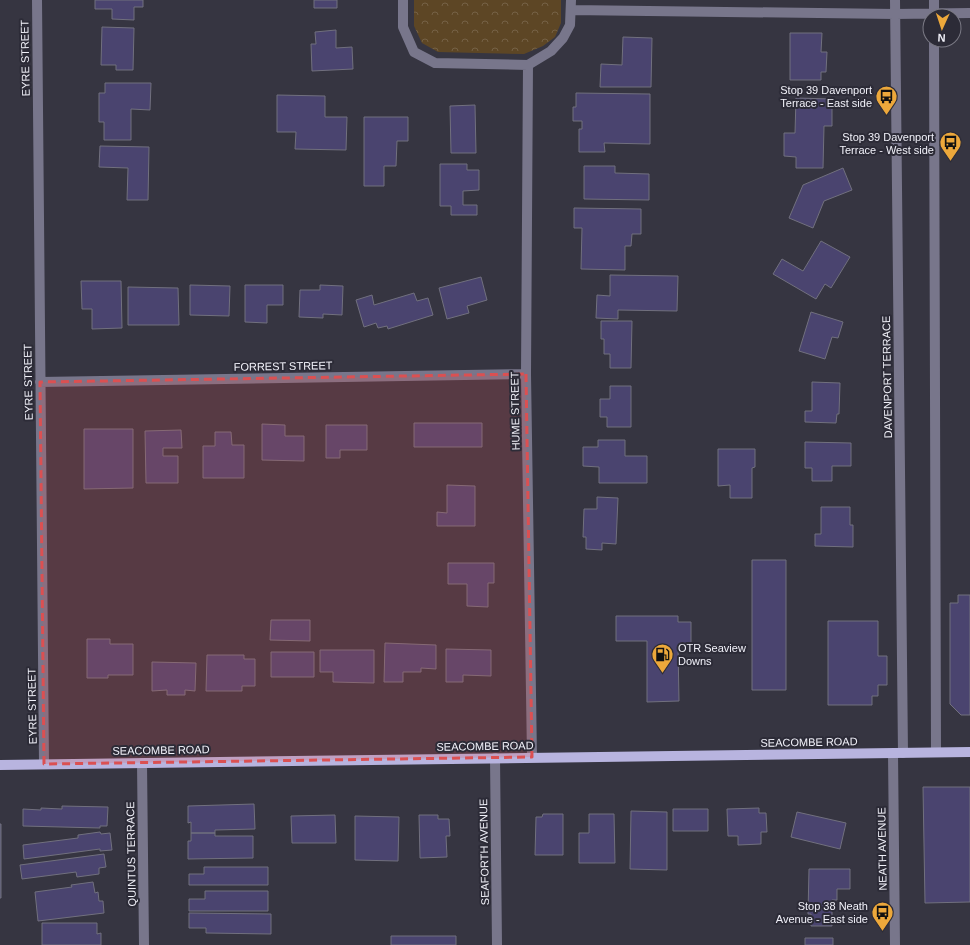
<svg xmlns="http://www.w3.org/2000/svg" width="970" height="945" viewBox="0 0 970 945" font-family="Arial,sans-serif">
  <style>
    .forest { fill: url(#forest-crowns) }
    .building { fill: #4a446f; stroke: #71707e }
    .lines { fill: none; stroke-linecap: round; stroke-linejoin: round }
    .minor { stroke: #78768b; stroke-width: 10 }
    .major { stroke: #b8b4df; stroke-width: 10 }
    .marked { fill: #db5052; fill-opacity: 0.2; stroke: #db5052; stroke-width: 3; stroke-dasharray: 8 5; stroke-linejoin: round }
    .labels { text-anchor: middle; dominant-baseline: central; stroke-width: 4; stroke-linejoin: round; paint-order: stroke }
    .street-label { font-size: 11px; fill: #f1f1f9; stroke: #2c2b37 }
    .poi-label { font-size: 11px; fill: #f1f1f9; stroke: #2c2b37; text-anchor: end }
  </style>
  <defs>
    <pattern id="forest-crowns" width="20" height="18" patternUnits="userSpaceOnUse"><rect width="20" height="18" fill="#5d4625"/><path d="M2 6a3 3 0 1 1 6 0M12 15a3 3 0 1 1 6 0" fill="none" stroke="#756145"/></pattern>
  </defs>
  <rect width="100%" height="100%" fill="#363541"/>
  <!-- forest -->
  <path class="forest" d="M 414,0 L 561,0 L 561,23 L 555,37 L 543,46 L 524,54 L 438,52 L 422,43 L 414,26 Z"/>
  <!-- building -->
  <path class="building" d="M 95,0 L 143,0 L 143,7 L 134,7 L 134,20 L 112,19 L 112,9 L 95,9 Z
    M 314,0 L 337,0 L 337,8 L 314,8 Z
    M 102,27 L 134,28 L 133,70 L 116,70 L 116,65 L 101,65 Z
    M 336,30 L 336,48 L 352,47 L 353,69 L 312,71 L 311,44 L 316,44 L 315,32 Z
    M 790,33 L 822,33 L 821,52 L 827,52 L 826,72 L 821,72 L 821,80 L 790,80 Z
    M 623,37 L 652,38 L 651,87 L 600,87 L 601,64 L 622,65 Z
    M 105,83 L 151,83 L 150,110 L 131,109 L 131,140 L 104,140 L 104,122 L 99,122 L 99,93 L 105,93 Z
    M 576,93 L 650,94 L 650,144 L 604,143 L 605,152 L 579,152 L 579,129 L 582,129 L 582,121 L 573,121 L 573,107 L 576,107 Z
    M 277,95 L 325,96 L 325,117 L 347,117 L 346,150 L 295,149 L 296,132 L 277,132 Z
    M 796,98 L 832,99 L 832,126 L 824,126 L 823,168 L 796,168 L 796,157 L 784,156 L 784,133 L 795,133 Z
    M 475,105 L 476,153 L 451,153 L 450,106 Z
    M 364,117 L 408,117 L 408,141 L 397,141 L 396,166 L 384,166 L 384,186 L 364,186 Z
    M 100,146 L 149,147 L 148,200 L 127,200 L 128,168 L 99,167 Z
    M 440,164 L 467,164 L 467,170 L 479,170 L 479,190 L 463,191 L 463,205 L 477,205 L 477,215 L 451,215 L 451,206 L 440,206 Z
    M 584,166 L 615,166 L 615,173 L 649,174 L 649,200 L 584,199 Z
    M 843,168 L 852,190 L 824,201 L 813,228 L 789,218 L 803,185 Z
    M 574,208 L 641,209 L 641,234 L 632,234 L 631,246 L 625,246 L 625,270 L 581,269 L 582,228 L 574,228 Z
    M 821,241 L 850,257 L 831,288 L 825,284 L 816,299 L 773,274 L 782,259 L 803,271 Z
    M 610,275 L 678,276 L 677,311 L 618,310 L 618,319 L 596,318 L 597,295 L 610,296 Z
    M 481,277 L 487,300 L 467,306 L 469,313 L 447,319 L 439,288 Z
    M 81,281 L 121,281 L 122,328 L 92,329 L 92,309 L 82,309 Z
    M 190,285 L 230,286 L 229,316 L 190,315 Z
    M 245,285 L 283,285 L 283,305 L 267,305 L 267,323 L 245,322 Z
    M 320,285 L 343,286 L 342,315 L 323,314 L 323,318 L 299,317 L 300,290 L 320,290 Z
    M 128,287 L 178,288 L 179,325 L 128,325 Z
    M 414,293 L 417,301 L 428,298 L 433,315 L 388,329 L 387,326 L 378,328 L 376,323 L 364,327 L 356,300 L 372,295 L 374,305 Z
    M 811,312 L 843,322 L 838,338 L 832,337 L 825,359 L 799,351 Z
    M 601,321 L 632,321 L 631,368 L 610,368 L 610,354 L 604,354 L 604,339 L 601,339 Z
    M 812,382 L 840,383 L 839,414 L 837,414 L 836,423 L 805,422 L 805,411 L 812,411 Z
    M 610,386 L 631,386 L 631,427 L 607,427 L 607,417 L 600,417 L 600,399 L 610,399 Z
    M 414,423 L 482,423 L 482,447 L 414,447 Z
    M 262,424 L 285,425 L 285,436 L 304,436 L 304,461 L 262,460 Z
    M 326,425 L 367,425 L 367,450 L 340,450 L 340,458 L 326,458 Z
    M 84,429 L 133,429 L 133,488 L 84,489 Z
    M 181,430 L 182,448 L 163,448 L 163,456 L 178,456 L 178,483 L 146,483 L 145,431 Z
    M 215,432 L 231,432 L 232,445 L 244,445 L 244,478 L 203,478 L 203,446 L 215,446 Z
    M 598,440 L 625,440 L 625,456 L 647,456 L 647,483 L 599,483 L 599,467 L 583,466 L 583,447 L 598,447 Z
    M 805,442 L 851,443 L 851,466 L 832,466 L 832,481 L 812,481 L 812,468 L 805,468 Z
    M 718,449 L 755,449 L 755,467 L 752,468 L 752,498 L 730,498 L 730,485 L 718,486 Z
    M 447,485 L 475,486 L 475,526 L 437,526 L 437,512 L 447,513 Z
    M 597,497 L 618,498 L 616,544 L 602,543 L 602,550 L 586,549 L 586,537 L 583,537 L 584,509 L 597,509 Z
    M 821,507 L 850,507 L 850,525 L 853,525 L 853,547 L 815,546 L 815,534 L 821,534 Z
    M 752,560 L 786,560 L 786,690 L 752,690 Z
    M 448,563 L 494,563 L 494,583 L 488,583 L 488,607 L 467,606 L 467,584 L 448,584 Z
    M 958,595 L 970,595 L 970,715 L 961,715 L 950,704 L 950,603 L 958,603 Z
    M 616,616 L 678,616 L 678,622 L 691,622 L 691,646 L 678,646 L 679,701 L 647,702 L 647,641 L 616,641 Z
    M 271,620 L 310,620 L 310,641 L 270,640 Z
    M 828,621 L 878,621 L 878,656 L 887,656 L 887,685 L 878,685 L 878,696 L 872,696 L 872,705 L 828,705 Z
    M 87,639 L 110,639 L 110,644 L 133,644 L 133,675 L 108,675 L 108,678 L 87,678 Z
    M 385,643 L 436,645 L 436,669 L 421,668 L 421,672 L 403,672 L 403,682 L 384,682 Z
    M 446,649 L 491,650 L 491,676 L 463,675 L 463,682 L 446,682 Z
    M 320,650 L 374,650 L 374,683 L 333,682 L 333,672 L 320,672 Z
    M 271,652 L 314,652 L 314,677 L 271,677 Z
    M 207,655 L 244,655 L 244,659 L 255,659 L 255,686 L 242,686 L 242,691 L 206,691 Z
    M 152,662 L 196,663 L 195,691 L 185,690 L 185,695 L 167,695 L 167,690 L 152,691 Z
    M 923,787 L 970,787 L 970,902 L 925,903 Z
    M 254,804 L 255,829 L 215,830 L 215,833 L 191,833 L 191,822 L 188,823 L 188,806 Z
    M 62,806 L 108,807 L 107,826 L 100,826 L 100,828 L 23,826 L 23,809 L 41,810 L 41,808 L 62,809 Z
    M 759,808 L 759,813 L 766,813 L 767,832 L 761,832 L 761,844 L 738,845 L 738,836 L 728,836 L 727,809 Z
    M 673,809 L 708,809 L 708,831 L 673,831 Z
    M 631,811 L 667,812 L 667,870 L 630,869 Z
    M 797,812 L 846,823 L 840,849 L 791,837 Z
    M 543,814 L 563,814 L 563,855 L 535,855 L 536,817 L 542,817 Z
    M 589,814 L 614,814 L 615,863 L 579,863 L 579,833 L 589,833 Z
    M 335,815 L 336,843 L 292,843 L 291,816 Z
    M 419,815 L 438,815 L 438,819 L 449,819 L 450,836 L 446,836 L 447,857 L 420,858 Z
    M 355,816 L 399,817 L 398,861 L 355,860 Z
    M 0,824 L 1,824 L 1,898 L 0,898 Z
    M 100,832 L 101,834 L 110,833 L 112,850 L 100,851 L 100,849 L 24,859 L 23,845 L 78,838 L 78,835 Z
    M 191,833 L 215,833 L 215,836 L 253,836 L 253,858 L 188,859 L 188,841 L 191,841 Z
    M 104,854 L 106,867 L 99,868 L 99,874 L 77,877 L 76,872 L 22,879 L 20,865 Z
    M 204,867 L 268,867 L 268,885 L 189,885 L 189,874 L 204,874 Z
    M 809,869 L 850,869 L 850,889 L 837,889 L 837,900 L 832,900 L 832,926 L 811,926 L 811,914 L 808,914 Z
    M 93,882 L 95,893 L 98,892 L 99,901 L 103,901 L 104,913 L 38,921 L 35,892 L 72,887 L 71,885 Z
    M 205,891 L 268,891 L 268,911 L 189,911 L 189,899 L 205,899 Z
    M 189,913 L 271,914 L 271,934 L 206,933 L 206,928 L 189,928 Z
    M 42,923 L 97,923 L 97,934 L 101,933 L 101,945 L 42,945 Z
    M 391,936 L 456,936 L 456,945 L 391,945 Z
    M 805,938 L 833,938 L 833,945 L 805,945 Z"/>
  <g class="lines">
    <!-- minor -->
    <path class="minor" d="M 37,0 L 44,764
      M 403,0 L 403,27 L 414,52 L 435,63 L 528,65 L 551,51 L 563,38 L 570,25 L 571,0
      M 895,0 L 903,753
      M 934,0 L 934,16
      M 571,10 L 895,14 L 970,13
      M 934,40 L 936,752
      M 528,65 L 526,374 L 532,757
      M 40,382 L 526,374
      M 893,753 L 895,945
      M 495,758 L 497,945
      M 142,763 L 144,945"/>
    <!-- major -->
    <path class="major" d="M 0,765 L 970,752"/>
  </g>
  <!-- marked area -->
  <path class="marked" d="M 526,374 L 532,757 L 44,764 L 40,382 Z"/>
  <!-- icons -->
  <defs>
    <symbol id="bus-pin" viewBox="-11 -11 22 30"><path d="M0 17L-7.5 6A9.5 9.5 0 1 1 7.5 6Z" fill="#eda83b" stroke="#2c2b37"/><path d="M-5-6H5V4H4V6H2V4H-2V6H-4V4H-5ZM-3.5-4V0h7V-4ZM-3.5 1.2v1.5H-2V1.2ZM2 1.2v1.5H3.5V1.2Z" fill="#111"/></symbol>
    <symbol id="fuel-pin" viewBox="-11 -11 22 30"><path d="M0 17L-7.5 6A9.5 9.5 0 1 1 7.5 6Z" fill="#eda83b" stroke="#2c2b37"/><path d="M-5.5-6h7V0h2V4h1.3V-2.5L3-4.5l.8-.8L6-3V5H2.5V1h-1V6h-7ZM-4.2-4.7v3.2H.2V-4.7Z" fill="#111"/></symbol>
  </defs>
  <g fill-rule="evenodd">
    <use href="#bus-pin" x="874" y="84" width="25" height="34"/>
    <use href="#bus-pin" x="938" y="130" width="25" height="34"/>
    <use href="#fuel-pin" x="650" y="642" width="25" height="34"/>
    <use href="#bus-pin" x="870" y="900" width="25" height="34"/>
  </g>
  <g class="labels">
    <!-- street labels -->
    <g class="street-label">
      <text transform="translate(25 58) rotate(-91)">EYRE STREET</text>
      <text transform="translate(283 366) rotate(-1)">FORREST STREET</text>
      <text transform="translate(887 377) rotate(-91)">DAVENPORT TERRACE</text>
      <text transform="translate(28 382) rotate(-91)">EYRE STREET</text>
      <text transform="translate(515 411) rotate(-91)">HUME STREET</text>
      <text transform="translate(32 706) rotate(-91)">EYRE STREET</text>
      <text transform="translate(809 742) rotate(-1)">SEACOMBE ROAD</text>
      <text transform="translate(485 746) rotate(-1)">SEACOMBE ROAD</text>
      <text transform="translate(161 750) rotate(-1)">SEACOMBE ROAD</text>
      <text transform="translate(882 849) rotate(-91)">NEATH AVENUE</text>
      <text transform="translate(484 852) rotate(-91)">SEAFORTH AVENUE</text>
      <text transform="translate(131 854) rotate(-91)">QUINTUS TERRACE</text>
    </g>
    <!-- poi labels -->
    <g class="poi-label">
      <text x="872" y="90">Stop 39 Davenport<tspan x="872" dy="13">Terrace - East side</tspan></text>
      <text x="934" y="137">Stop 39 Davenport<tspan x="934" dy="13">Terrace - West side</tspan></text>
      <text x="678" y="648" text-anchor="start">OTR Seaview<tspan x="678" dy="13">Downs</tspan></text>
      <text x="868" y="906">Stop 38 Neath<tspan x="868" dy="13">Avenue - East side</tspan></text>
    </g>
  </g>
  <!-- north arrow -->
  <g transform="translate(942 28) rotate(183)"><circle r="19" fill="#2c2b37" stroke="#7b7a85"/>
  <path d="M0-3L7 15L0 10L-7 15Z" fill="#eda83b"/>
  <text y="-6" font-size="11" font-weight="bold" text-anchor="middle" fill="#f1f1f9">N</text>
  </g>
</svg>
